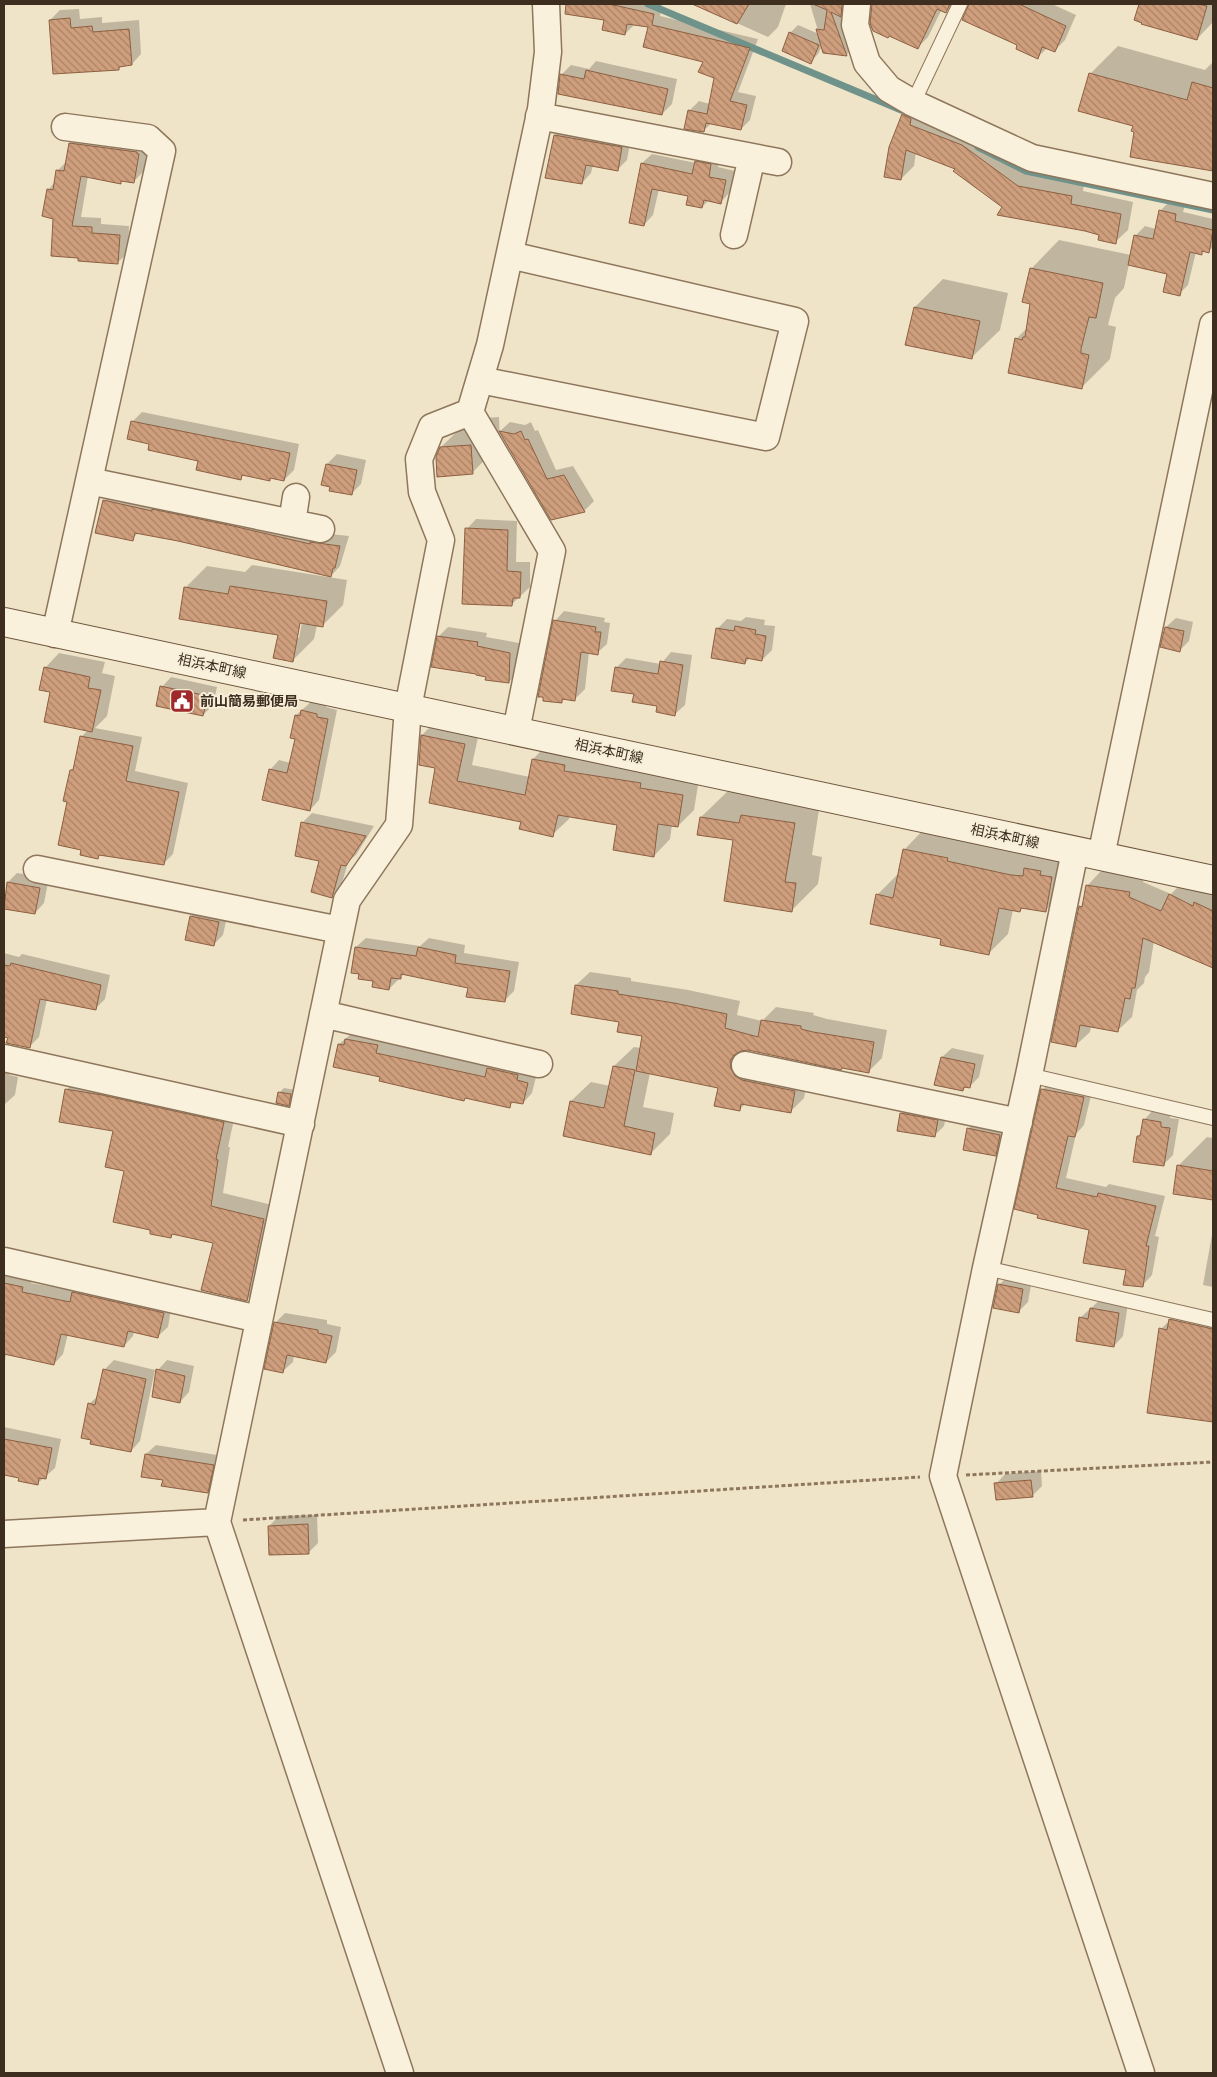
<svg xmlns="http://www.w3.org/2000/svg" width="1217" height="2077" viewBox="0 0 1217 2077" font-family="'Crimson Pro','Noto Sans JP',serif">
  <style>
    .shadow { fill: #0003; fill-rule: evenodd }
    .lines { fill: none; stroke-linecap: round; stroke-linejoin: round }
    .stream { stroke: #6f938a; stroke-width: 7 }
    .building { fill: url(#building-back-hatch); stroke: #8d5f41 }
    .lane-casing { stroke: #8d765c; stroke-width: 16 }
    .street-casing { stroke: #8d765c; stroke-width: 29 }
    .secondary-casing { stroke: #6f573f; stroke-width: 30 }
    .path { stroke: #8d765c; stroke-width: 3; stroke-dasharray: 4 2.5; stroke-linecap: butt }
    .lane { stroke: #faf1dc; stroke-width: 14 }
    .street { stroke: #faf1dc; stroke-width: 26 }
    .secondary { stroke: #faf1dc; stroke-width: 28 }
    .labels { text-anchor: middle; dominant-baseline: central; stroke-width: 4; stroke-linejoin: round; paint-order: stroke }
    .street-label { font-size: 14px; fill: #3d2e20; stroke: #f7eed8 }
    .poi-label { font-size: 14px; font-weight: bold; fill: #3d2e20; stroke: #f7eed8; text-anchor: start }
  </style>
  <defs>
    <pattern id="building-back-hatch" width="6" height="6" patternUnits="userSpaceOnUse" patternTransform="scale(1.25)"><rect width="6" height="6" fill="#cf9f7d"/><path d="M-1 5l2 2M0 0l6 6M5-1l2 2" fill="none" stroke="#a98266"/></pattern>
  </defs>
  <rect width="100%" height="100%" fill="#f0e4c8"/>
  <!-- shadow -->
  <path class="shadow" d="M 567,4 L 658,4 L 662,5 L 660,16 L 758,39 L 738,92 L 756,96 L 750,120 L 741,129 L 712,123 L 703,131 L 689,111 L 699,101 L 710,104 L 715,78 L 704,61 L 649,26 L 635,24 L 625,34 L 605,19 L 566,13 Z
    M 695,4 L 786,4 L 778,27 L 768,37 Z
    M 810,4 L 851,4 L 857,44 L 847,54 L 824,52 L 822,46 L 818,54 L 810,62 L 790,33 L 798,25 L 819,34 Z
    M 872,4 L 953,4 L 946,11 L 942,9 L 928,37 L 917,48 L 871,23 Z
    M 970,4 L 1052,4 L 1076,15 L 1065,40 L 1054,51 L 1047,48 L 1038,57 L 1019,44 L 964,19 Z
    M 1184,4 L 1213,4 L 1213,22 L 1197,39 L 1175,32 Z
    M 79,9 L 80,19 L 102,17 L 102,23 L 139,20 L 141,54 L 132,64 L 122,65 L 119,69 L 50,20 L 60,10 Z
    M 1118,46 L 1205,70 L 1213,62 L 1213,170 L 1132,156 L 1136,131 L 1134,125 L 1090,74 Z
    M 596,61 L 677,79 L 672,104 L 662,114 L 562,74 L 571,65 L 589,69 Z
    M 916,102 L 975,133 L 1031,174 L 1084,184 L 1083,191 L 1133,202 L 1128,230 L 1115,242 L 1100,234 L 1004,206 L 957,169 L 916,152 L 914,166 L 901,179 L 904,115 Z
    M 565,126 L 631,138 L 627,160 L 617,170 L 593,165 L 591,173 L 582,183 L 555,135 Z
    M 80,133 L 148,145 L 143,172 L 133,182 L 123,180 L 120,182 L 88,176 L 81,217 L 101,218 L 101,224 L 129,226 L 128,253 L 118,262 L 79,256 L 54,218 L 48,190 L 55,182 L 57,171 L 67,161 L 70,143 Z
    M 706,152 L 720,155 L 718,167 L 735,171 L 730,192 L 721,202 L 709,200 L 702,207 L 689,195 L 659,189 L 653,215 L 644,225 L 642,163 L 652,154 L 696,163 Z
    M 1169,202 L 1185,205 L 1183,212 L 1213,219 L 1213,247 L 1209,251 L 1204,250 L 1201,253 L 1196,252 L 1188,285 L 1179,294 L 1169,273 L 1129,264 L 1124,288 L 1115,298 L 1108,325 L 1116,327 L 1110,359 L 1082,387 L 1016,339 L 1028,327 L 1032,303 L 1031,269 L 1059,240 L 1131,255 L 1136,235 L 1145,226 L 1156,229 L 1160,211 Z
    M 943,279 L 1008,293 L 1000,330 L 971,358 L 906,344 L 915,307 Z
    M 142,412 L 299,444 L 294,470 L 284,480 L 272,477 L 270,480 L 244,475 L 240,478 L 200,460 L 151,443 L 132,422 Z
    M 499,417 L 500,444 L 472,473 L 441,447 L 470,419 Z
    M 510,422 L 525,425 L 531,422 L 535,431 L 538,430 L 556,470 L 573,466 L 594,501 L 584,511 L 552,518 L 500,431 Z
    M 337,454 L 366,460 L 361,484 L 351,494 L 331,486 L 327,464 Z
    M 114,491 L 321,533 L 349,536 L 340,566 L 331,576 L 178,539 L 139,532 L 132,539 L 104,501 Z
    M 476,519 L 517,521 L 516,562 L 530,562 L 530,587 L 512,604 L 467,529 Z
    M 252,565 L 347,580 L 343,605 L 322,626 L 317,625 L 314,639 L 293,660 L 279,634 L 181,618 L 186,587 L 207,566 L 245,572 ZM 300,617 L 303,617 L 299,638 L 297,638 Z
    M 564,611 L 605,618 L 604,622 L 610,623 L 607,644 L 597,653 L 589,652 L 585,689 L 575,699 L 565,698 L 562,702 L 545,696 L 555,621 Z
    M 746,617 L 765,620 L 764,625 L 775,626 L 772,650 L 762,660 L 750,658 L 745,663 L 717,629 L 727,619 L 741,621 Z
    M 1176,618 L 1193,622 L 1189,641 L 1179,651 L 1166,627 Z
    M 448,627 L 487,633 L 486,637 L 519,643 L 518,672 L 509,682 L 477,672 L 438,637 Z
    M 671,652 L 692,655 L 685,705 L 675,714 L 658,705 L 616,668 L 626,658 L 661,664 Z
    M 59,653 L 105,662 L 102,673 L 115,676 L 107,716 L 95,728 L 142,737 L 135,771 L 188,783 L 173,854 L 163,864 L 101,854 L 97,858 L 82,849 L 68,801 L 71,770 L 76,766 L 81,737 L 88,730 L 52,691 L 45,668 Z
    M 171,677 L 217,687 L 213,705 L 203,715 L 162,687 Z
    M 312,701 L 326,704 L 326,707 L 337,710 L 319,800 L 310,810 L 270,770 L 279,760 L 291,763 L 297,738 L 296,715 Z
    M 438,719 L 480,728 L 472,765 L 530,777 L 533,759 L 549,743 L 699,779 L 694,810 L 678,826 L 672,825 L 670,839 L 654,856 L 619,824 L 569,816 L 569,819 L 552,835 L 522,821 L 431,802 L 436,767 L 420,764 L 422,735 Z
    M 728,791 L 821,797 L 812,855 L 822,857 L 818,884 L 791,911 L 735,839 L 701,817 Z
    M 312,813 L 374,826 L 356,855 L 348,862 L 341,887 L 331,896 L 321,860 L 302,823 Z
    M 924,829 L 967,838 L 966,842 L 1032,856 L 1060,852 L 1066,890 L 1046,910 L 1024,907 L 1020,911 L 1013,910 L 1008,934 L 988,954 L 943,938 L 877,895 L 897,875 L 899,875 L 905,849 Z
    M 1101,871 L 1144,878 L 1143,882 L 1171,894 L 1185,880 L 1213,890 L 1213,967 L 1154,941 L 1149,972 L 1145,977 L 1144,983 L 1137,990 L 1132,1017 L 1117,1031 L 1091,1026 L 1090,1032 L 1075,1046 L 1080,907 L 1084,903 L 1087,886 Z
    M 17,873 L 49,878 L 44,903 L 35,913 L 4,907 L 8,882 Z
    M 201,907 L 228,912 L 223,935 L 214,944 L 191,916 Z
    M 366,938 L 420,946 L 429,938 L 465,945 L 464,953 L 519,962 L 514,991 L 504,1001 L 469,987 L 404,974 L 389,989 L 375,980 L 356,947 Z
    M 4,953 L 19,957 L 22,954 L 110,975 L 105,999 L 95,1009 L 47,999 L 39,1037 L 29,1047 L 4,1035 Z
    M 590,972 L 631,978 L 631,981 L 688,990 L 740,1001 L 737,1015 L 762,1021 L 776,1007 L 814,1013 L 813,1015 L 827,1019 L 887,1030 L 882,1058 L 869,1071 L 743,1049 L 744,1057 L 808,1078 L 804,1098 L 791,1111 L 745,1104 L 739,1110 L 719,1087 L 650,1073 L 643,1107 L 674,1113 L 670,1134 L 651,1153 L 571,1101 L 591,1082 L 610,1086 L 614,1066 L 634,1047 L 641,1048 L 643,1035 L 620,1021 L 576,985 Z
    M 356,1030 L 387,1035 L 385,1043 L 490,1066 L 498,1059 L 537,1073 L 532,1093 L 523,1103 L 515,1101 L 509,1106 L 466,1097 L 464,1100 L 381,1076 L 334,1066 L 339,1044 Z
    M 952,1048 L 984,1055 L 979,1077 L 969,1087 L 967,1086 L 963,1090 L 942,1057 Z
    M 4,1060 L 12,1063 L 9,1075 L 18,1077 L 15,1095 L 5,1104 Z
    M 79,1077 L 236,1110 L 228,1147 L 230,1147 L 223,1193 L 276,1206 L 259,1287 L 247,1300 L 214,1242 L 174,1233 L 170,1236 L 125,1170 L 115,1130 L 66,1090 Z
    M 1053,1079 L 1093,1087 L 1084,1125 L 1076,1134 L 1066,1178 L 1106,1187 L 1109,1184 L 1165,1196 L 1155,1236 L 1159,1237 L 1152,1275 L 1142,1286 L 1090,1229 L 1039,1217 L 1042,1090 Z
    M 284,1088 L 295,1090 L 293,1100 L 288,1105 L 280,1092 Z
    M 911,1103 L 947,1111 L 944,1126 L 934,1136 L 898,1130 L 901,1113 Z
    M 1153,1110 L 1171,1113 L 1170,1118 L 1179,1119 L 1173,1155 L 1163,1165 L 1138,1136 L 1142,1133 L 1144,1120 Z
    M 978,1119 L 1009,1126 L 1005,1145 L 995,1155 L 968,1129 Z
    M 1207,1137 L 1213,1138 L 1213,1199 L 1174,1193 L 1179,1165 Z
    M 1213,1229 L 1213,1287 L 1203,1285 Z
    M 4,1272 L 32,1278 L 31,1283 L 74,1291 L 82,1283 L 172,1303 L 168,1327 L 158,1336 L 134,1331 L 133,1336 L 124,1346 L 68,1334 L 63,1354 L 54,1364 L 6,1354 L 4,1368 Z
    M 1009,1275 L 1032,1280 L 1028,1302 L 1018,1312 L 999,1285 Z
    M 1101,1299 L 1128,1304 L 1123,1336 L 1114,1346 L 1080,1318 Z
    M 1180,1310 L 1213,1318 L 1213,1421 L 1149,1412 L 1161,1329 Z
    M 285,1313 L 327,1320 L 327,1324 L 341,1327 L 336,1352 L 326,1362 L 294,1355 L 293,1362 L 283,1371 L 275,1323 Z
    M 114,1360 L 155,1370 L 140,1441 L 131,1451 L 89,1404 L 99,1395 L 104,1370 Z
    M 167,1360 L 194,1366 L 189,1392 L 180,1402 L 158,1370 Z
    M 4,1427 L 61,1439 L 55,1468 L 38,1483 L 20,1477 L 4,1474 Z
    M 156,1445 L 223,1456 L 217,1482 L 207,1492 L 164,1479 L 146,1454 Z
    M 1041,1471 L 1042,1486 L 1032,1496 L 996,1484 L 1005,1474 Z
    M 317,1515 L 318,1543 L 308,1553 L 269,1526 L 279,1516 Z"/>
  <g class="lines">
    <!-- stream -->
    <path class="stream" d="M 648,4 L 901,110
      M 978,147 L 1026,171 L 1213,210"/>
  </g>
  <!-- building -->
  <path class="building" d="M 566,4 L 609,4 L 654,14 L 652,25 L 750,48 L 730,101 L 747,105 L 741,130 L 706,123 L 704,132 L 684,129 L 688,110 L 707,114 L 714,78 L 698,72 L 703,62 L 643,47 L 648,27 L 627,24 L 625,35 L 602,30 L 604,20 L 565,14 Z
    M 692,4 L 749,4 L 737,24 Z
    M 813,4 L 842,4 L 841,17 L 831,12 L 847,56 L 823,53 L 816,29 L 824,30 L 827,10 Z
    M 872,4 L 950,4 L 946,13 L 937,9 L 918,49 L 889,36 L 888,38 L 873,31 L 870,23 Z
    M 969,4 L 1019,4 L 1066,26 L 1055,52 L 1042,47 L 1038,59 L 1016,49 L 1017,45 L 962,20 Z
    M 1139,4 L 1197,4 L 1207,6 L 1197,40 L 1141,24 L 1142,23 L 1134,20 Z
    M 70,18 L 71,28 L 92,26 L 93,32 L 129,29 L 132,65 L 119,67 L 119,70 L 53,74 L 49,20 Z
    M 789,32 L 819,45 L 811,64 L 782,51 Z
    M 586,70 L 668,89 L 662,115 L 558,94 L 560,74 L 584,79 Z
    M 1089,73 L 1187,100 L 1192,82 L 1213,88 L 1213,171 L 1130,157 L 1134,132 L 1131,131 L 1133,126 L 1078,111 Z
    M 902,114 L 911,119 L 910,125 L 962,145 L 1018,186 L 1072,196 L 1071,204 L 1121,214 L 1116,244 L 1098,240 L 1099,235 L 1085,231 L 997,215 L 1002,207 L 953,171 L 955,169 L 906,150 L 901,180 L 884,177 L 889,147 Z
    M 554,135 L 622,147 L 618,171 L 586,165 L 582,184 L 545,178 Z
    M 69,143 L 137,152 L 137,154 L 139,154 L 134,183 L 121,181 L 121,184 L 81,176 L 72,226 L 92,227 L 92,233 L 120,235 L 118,264 L 78,261 L 78,258 L 51,256 L 53,219 L 42,216 L 47,189 L 53,190 L 56,170 L 64,171 Z
    M 695,161 L 711,164 L 709,177 L 726,180 L 721,204 L 704,200 L 702,208 L 686,205 L 688,196 L 652,189 L 644,226 L 629,223 L 641,163 L 692,174 Z
    M 1159,210 L 1176,214 L 1175,221 L 1213,230 L 1209,253 L 1202,251 L 1202,255 L 1190,252 L 1180,296 L 1163,292 L 1167,274 L 1128,265 L 1134,235 L 1153,239 Z
    M 1030,268 L 1103,283 L 1096,318 L 1089,317 L 1081,349 L 1081,353 L 1089,355 L 1082,389 L 1008,373 L 1015,338 L 1022,340 L 1023,337 L 1025,337 L 1030,304 L 1022,302 Z
    M 914,307 L 980,321 L 972,359 L 905,345 Z
    M 131,421 L 290,453 L 284,481 L 270,478 L 270,481 L 242,475 L 241,480 L 196,470 L 198,461 L 148,450 L 149,444 L 127,439 Z
    M 499,431 L 514,434 L 521,431 L 525,440 L 528,439 L 547,479 L 564,475 L 585,512 L 551,520 Z
    M 471,445 L 473,474 L 437,477 L 436,457 L 440,447 Z
    M 326,464 L 357,470 L 352,495 L 329,491 L 330,487 L 321,485 Z
    M 103,500 L 152,511 L 152,509 L 233,526 L 310,544 L 310,542 L 340,546 L 335,568 L 333,568 L 331,577 L 178,541 L 135,533 L 133,541 L 95,533 Z
    M 465,528 L 508,530 L 507,571 L 521,572 L 520,598 L 513,598 L 512,606 L 462,604 Z
    M 230,586 L 327,601 L 323,627 L 300,623 L 293,662 L 273,658 L 278,635 L 179,619 L 184,587 L 228,594 Z
    M 553,620 L 596,627 L 595,632 L 601,632 L 598,655 L 581,652 L 575,701 L 562,699 L 562,703 L 543,701 L 543,697 L 538,697 Z
    M 735,626 L 756,630 L 755,634 L 766,636 L 762,661 L 746,658 L 745,664 L 711,658 L 716,628 L 734,631 Z
    M 1165,627 L 1184,631 L 1180,652 L 1160,647 Z
    M 437,636 L 478,642 L 477,646 L 510,653 L 509,683 L 485,680 L 486,677 L 476,675 L 476,674 L 431,667 Z
    M 660,661 L 683,665 L 675,716 L 656,712 L 657,706 L 632,702 L 634,694 L 611,691 L 615,667 L 658,674 Z
    M 44,667 L 90,677 L 88,688 L 101,690 L 92,732 L 44,722 L 50,692 L 39,690 Z
    M 160,686 L 208,696 L 203,716 L 156,706 Z
    M 301,710 L 317,714 L 317,717 L 328,719 L 310,811 L 262,800 L 269,769 L 287,773 L 295,739 L 290,738 L 295,715 L 300,716 Z
    M 421,735 L 465,744 L 457,781 L 525,795 L 532,759 L 565,765 L 564,771 L 641,783 L 640,788 L 683,795 L 678,827 L 658,824 L 654,857 L 613,850 L 617,825 L 558,815 L 553,837 L 519,829 L 521,822 L 429,803 L 435,768 L 419,765 Z
    M 80,736 L 133,746 L 126,781 L 179,792 L 164,865 L 99,855 L 98,859 L 80,855 L 81,850 L 58,845 L 67,802 L 63,801 L 70,770 L 73,770 Z
    M 741,815 L 795,823 L 785,882 L 796,883 L 792,912 L 724,901 L 733,840 L 697,835 L 700,817 L 739,823 Z
    M 301,822 L 366,836 L 346,866 L 341,865 L 332,898 L 311,892 L 319,861 L 295,856 Z
    M 903,849 L 948,858 L 947,861 L 1011,875 L 1023,876 L 1024,868 L 1041,871 L 1040,875 L 1052,877 L 1046,912 L 1021,908 L 1020,912 L 999,908 L 989,955 L 940,945 L 941,939 L 870,924 L 876,894 L 893,898 Z
    M 7,882 L 40,888 L 35,914 L 4,909 Z
    M 1086,885 L 1130,892 L 1129,897 L 1161,911 L 1169,894 L 1193,906 L 1194,902 L 1213,911 L 1213,968 L 1143,938 L 1135,988 L 1132,988 L 1130,999 L 1125,998 L 1118,1032 L 1080,1025 L 1076,1047 L 1051,1042 L 1079,906 L 1082,907 Z
    M 190,916 L 219,922 L 214,946 L 185,940 Z
    M 355,947 L 416,956 L 418,947 L 456,955 L 455,963 L 510,971 L 505,1002 L 466,997 L 468,988 L 401,974 L 401,979 L 391,978 L 389,990 L 372,987 L 373,981 L 358,979 L 359,974 L 351,973 Z
    M 11,963 L 101,985 L 96,1010 L 40,999 L 30,1048 L 6,1043 L 8,1038 L 4,1037 L 4,965 L 10,966 Z
    M 575,985 L 618,991 L 618,994 L 674,1003 L 727,1014 L 725,1028 L 758,1037 L 761,1020 L 801,1026 L 801,1029 L 813,1032 L 874,1042 L 869,1073 L 842,1068 L 841,1070 L 748,1050 L 741,1051 L 734,1055 L 730,1061 L 731,1069 L 735,1076 L 742,1080 L 795,1091 L 791,1113 L 741,1104 L 740,1111 L 714,1106 L 718,1088 L 636,1071 L 642,1036 L 617,1032 L 619,1022 L 571,1014 Z
    M 345,1039 L 378,1045 L 376,1053 L 485,1077 L 487,1068 L 518,1075 L 517,1080 L 528,1083 L 523,1104 L 511,1102 L 510,1108 L 465,1098 L 464,1101 L 379,1081 L 380,1077 L 333,1067 L 338,1044 L 344,1045 Z
    M 941,1057 L 975,1064 L 970,1088 L 964,1087 L 963,1091 L 934,1085 Z
    M 613,1066 L 635,1070 L 624,1126 L 655,1133 L 651,1155 L 563,1136 L 570,1101 L 604,1108 Z
    M 65,1089 L 102,1095 L 224,1122 L 216,1159 L 218,1160 L 211,1206 L 264,1219 L 247,1301 L 201,1290 L 213,1243 L 172,1234 L 171,1238 L 150,1234 L 150,1230 L 113,1222 L 124,1171 L 105,1167 L 113,1131 L 59,1122 Z
    M 1041,1089 L 1084,1097 L 1075,1137 L 1068,1136 L 1056,1188 L 1097,1197 L 1098,1193 L 1156,1206 L 1146,1246 L 1149,1246 L 1143,1287 L 1123,1285 L 1126,1270 L 1083,1263 L 1089,1230 L 1037,1218 L 1038,1215 L 1014,1209 Z
    M 278,1092 L 291,1094 L 289,1106 L 276,1103 Z
    M 900,1113 L 938,1120 L 935,1137 L 897,1131 Z
    M 1143,1119 L 1161,1122 L 1161,1127 L 1170,1128 L 1164,1166 L 1133,1162 L 1137,1136 L 1140,1136 Z
    M 967,1128 L 1000,1135 L 996,1156 L 963,1150 Z
    M 1177,1165 L 1213,1171 L 1213,1200 L 1173,1194 Z
    M 4,1283 L 23,1287 L 22,1292 L 70,1302 L 72,1292 L 164,1313 L 158,1338 L 128,1331 L 124,1347 L 61,1334 L 54,1365 L 4,1354 Z
    M 998,1284 L 1023,1289 L 1019,1313 L 993,1308 Z
    M 1090,1308 L 1119,1313 L 1114,1347 L 1076,1341 L 1079,1317 L 1088,1319 Z
    M 1169,1319 L 1213,1329 L 1213,1422 L 1147,1413 L 1159,1328 L 1167,1330 Z
    M 274,1322 L 318,1330 L 318,1333 L 332,1336 L 326,1363 L 287,1355 L 283,1373 L 264,1369 Z
    M 103,1369 L 146,1379 L 131,1452 L 90,1444 L 91,1440 L 81,1438 L 88,1403 L 95,1405 Z
    M 156,1369 L 185,1376 L 180,1403 L 152,1397 Z
    M 4,1439 L 52,1448 L 46,1479 L 39,1478 L 38,1485 L 18,1481 L 19,1478 L 4,1475 Z
    M 145,1454 L 214,1465 L 208,1493 L 161,1486 L 163,1480 L 141,1477 Z
    M 1031,1480 L 1033,1497 L 996,1500 L 994,1483 Z
    M 308,1524 L 309,1554 L 269,1555 L 268,1526 Z"/>
  <g class="lines">
    <defs>
      <path id="lane" d="M 913,103 L 960,4
        M 1029,1075 L 1213,1118
        M 986,1268 L 1213,1320"/>
      <path id="street" d="M 857,4 L 855,25 L 867,63 L 889,89 L 913,103 L 1032,158 L 1213,196
        M 539,116 L 778,162
        M 734,235 L 752,157
        M 480,380 L 766,437 L 795,321 L 510,255
        M 470,412 L 552,551 L 516,731
        M 89,481 L 321,529
        M 292,523 L 296,497
        M 55,634 L 162,151 L 148,138 L 65,127
        M 1075,851 L 1029,1075 L 986,1268 L 943,1476 L 1141,2073
        M 1101,856 L 1213,325
        M 37,869 L 340,930
        M 323,1014 L 539,1064
        M 4,1058 L 301,1124
        M 745,1065 L 1019,1122
        M 4,1261 L 259,1319
        M 4,1534 L 217,1522
        M 400,2073 L 217,1522 L 347,900 L 399,825 L 408,708 L 441,540 L 422,492 L 419,459 L 432,427 L 470,412 L 490,345 L 541,109 L 548,52 L 546,4"/>
      <path id="secondary" d="M 4,622 L 1213,880"/>
    </defs>
    <!-- lane casing -->
    <use href="#lane" class="lane-casing"/>
    <!-- street casing -->
    <use href="#street" class="street-casing"/>
    <!-- secondary casing -->
    <use href="#secondary" class="secondary-casing"/>
    <!-- path -->
    <path class="path" d="M 966,1475 L 1213,1462
      M 243,1520 L 920,1477"/>
    <!-- lane -->
    <use href="#lane" class="lane"/>
    <!-- street -->
    <use href="#street" class="street"/>
    <!-- secondary -->
    <use href="#secondary" class="secondary"/>
  </g>
  <!-- icons -->
  <defs>
    <symbol id="civic-square" viewBox="-11 -11 22 22"><rect x="-9" y="-9" width="18" height="18" rx="4" fill="#9e2a2b" stroke="#f7eed8"/><path d="M-.6-6.5H3V-4.5H.6V-3L4-1V1h2V6H-6V1h2V-1L-.6-3ZM-1.2 2.5V6h2.4V2.5Z" fill="#fff"/></symbol>
  </defs>
  <g fill-rule="evenodd">
    <use href="#civic-square" x="168" y="687" width="28" height="28"/>
  </g>
  <g class="labels">
    <!-- street labels -->
    <g class="street-label">
      <text transform="translate(212 666) rotate(12)">相浜本町線</text>
      <text transform="translate(609 751) rotate(12)">相浜本町線</text>
      <text transform="translate(1005 836) rotate(12)">相浜本町線</text>
    </g>
    <!-- poi labels -->
    <g class="poi-label">
      <text x="200" y="701">前山簡易郵便局</text>
    </g>
  </g>
  <!-- border -->
  <rect width="1217" height="2077" fill="none" stroke="#3d2e20" stroke-width="10"/>
</svg>
